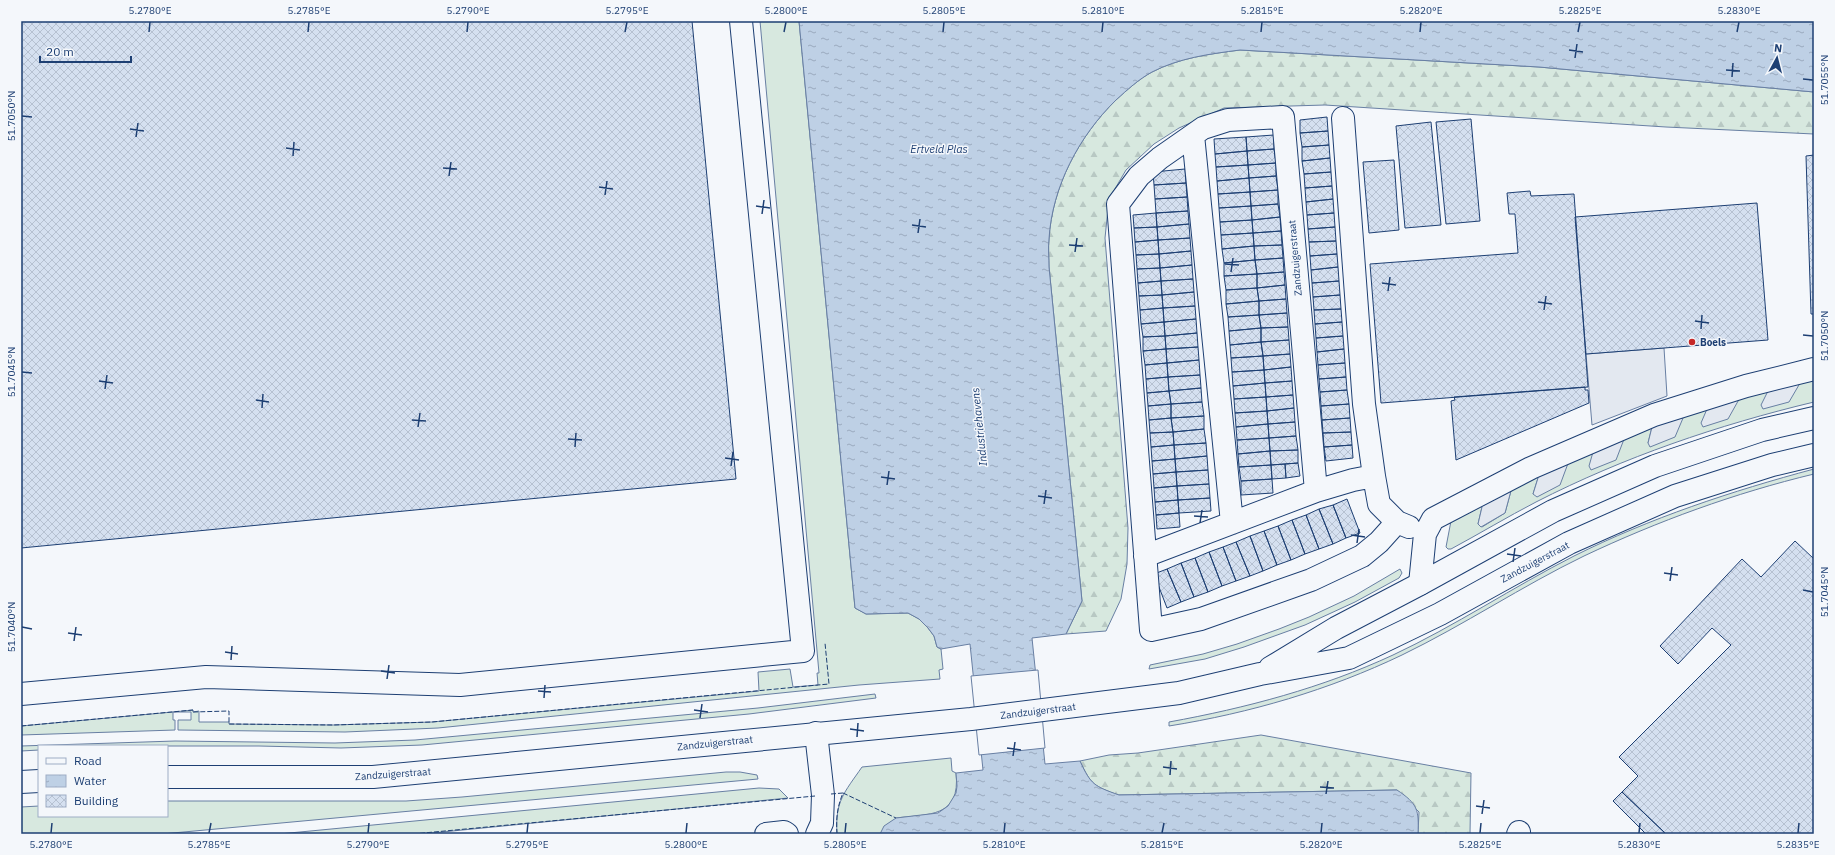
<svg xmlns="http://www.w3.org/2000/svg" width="1835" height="855" viewBox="0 0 1835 855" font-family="'IBM Plex Sans',sans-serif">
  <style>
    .grass { fill: #d7e8df; stroke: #687fa3 }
    .forest { fill: url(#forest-firs); stroke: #687fa3 }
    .parking { fill: #e3e8f0; stroke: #687fa3 }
    .water { fill: url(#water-ripples); stroke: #687fa3 }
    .pier { fill: #f4f7fb; stroke: #687fa3 }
    .building { fill: url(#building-cross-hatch); stroke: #1d3f73 }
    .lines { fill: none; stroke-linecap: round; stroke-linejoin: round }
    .minor-casing { stroke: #1d3f73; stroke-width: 24 }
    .major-casing { stroke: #1d3f73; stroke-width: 24 }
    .minor { stroke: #f4f7fb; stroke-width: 22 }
    .major { stroke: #f4f7fb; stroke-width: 22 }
    .fence { stroke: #1d3f73; stroke-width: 1; stroke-dasharray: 5 2; stroke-linecap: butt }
    .ticks { fill: none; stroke: #1d3f73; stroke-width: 1.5 }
    .poi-dot { fill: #c62828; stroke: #f4f7fb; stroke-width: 1.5 }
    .labels { text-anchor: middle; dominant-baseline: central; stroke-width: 3; stroke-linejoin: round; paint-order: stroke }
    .street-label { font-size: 10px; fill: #1d3f73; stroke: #f4f7fb }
    .poi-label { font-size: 10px; font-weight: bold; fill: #1d3f73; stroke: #f4f7fb; text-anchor: start }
    .water-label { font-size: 11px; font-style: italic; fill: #1d3f73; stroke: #f4f7fb }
    .neatline { fill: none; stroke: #1d3f73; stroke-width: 1.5 }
    .ticks-label { font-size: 10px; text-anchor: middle; fill: #1d3f73 }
  </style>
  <defs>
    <pattern id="forest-firs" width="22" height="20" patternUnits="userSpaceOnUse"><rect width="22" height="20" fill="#d7e8df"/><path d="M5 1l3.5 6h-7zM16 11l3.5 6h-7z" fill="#b8c8c3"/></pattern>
    <pattern id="water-ripples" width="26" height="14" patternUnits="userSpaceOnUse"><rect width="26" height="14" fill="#bed0e5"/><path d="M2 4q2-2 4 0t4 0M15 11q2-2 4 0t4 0" fill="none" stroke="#9aaabe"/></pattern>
    <pattern id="building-cross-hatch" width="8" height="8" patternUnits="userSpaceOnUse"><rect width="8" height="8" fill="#d5e0f0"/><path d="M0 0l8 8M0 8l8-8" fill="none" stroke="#b6c1d1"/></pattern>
  </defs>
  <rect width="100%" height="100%" fill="#f4f7fb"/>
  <!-- grass -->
  <path class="grass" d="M 760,21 L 799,21 L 855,608 L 866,614 L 908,613 L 919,619 L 928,628 L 934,636 L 937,647 L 941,649 L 943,669 L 939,670 L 940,679 L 859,685 L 438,728 L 345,732 L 178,730 L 178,720 L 191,720 L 191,712 L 173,712 L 173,720 L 175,720 L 175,730 L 21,735 L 21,726 L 173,712 L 193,710 L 193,712 L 199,711 L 199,722 L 229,722 L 229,724 L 333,725 L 432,722 L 759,691 L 758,672 L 790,669 L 793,687 L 818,685 L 817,673 L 819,673 Z
    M 1814,375 L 1814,402 C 1718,425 1624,457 1536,502 C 1507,517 1479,534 1451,549 L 1448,549 L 1446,547 L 1451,521 L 1479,504 L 1482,507 L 1478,524 L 1482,527 L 1505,513 L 1512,487 L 1536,475 L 1538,478 L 1533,494 L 1570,458 L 1626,434 L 1652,427 L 1648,443 L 1686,411 L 1742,394 Z
    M 1814,469 L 1814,474 C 1735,493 1658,521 1584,556 C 1522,586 1464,625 1402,655 C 1329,690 1250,713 1169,726 L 1169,722 C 1246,708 1322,688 1393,655 C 1455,626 1513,587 1574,556 C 1650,518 1732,491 1814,469 Z
    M 1400,569 L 1402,573 L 1399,578 L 1355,602 L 1305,625 L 1244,647 L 1205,659 L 1149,669 L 1150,665 L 1203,654 L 1237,644 L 1279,629 L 1309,617 L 1354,596 Z
    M 875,694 L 876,698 L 749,714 L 422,745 L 341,748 L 259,746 L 39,746 L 39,750 L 21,751 L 21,746 L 175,741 L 335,743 L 415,740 L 758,708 Z
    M 951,758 L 952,771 L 956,773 C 961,818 928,814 896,818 L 897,834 L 837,834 C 835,801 844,793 862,767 Z
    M 726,772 L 740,772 L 757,775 L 758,779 L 162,834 L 21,834 L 21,807 L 39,806 L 39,816 L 167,816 L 167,801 L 406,801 L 462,797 Z
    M 759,788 L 779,789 L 788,798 L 422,834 L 279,834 Z"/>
  <!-- forest -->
  <path class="forest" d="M 1240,50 L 1539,67 L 1814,92 L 1814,134 L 1666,127 L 1325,105 L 1224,108 L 1179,128 L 1154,144 L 1126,170 L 1109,199 L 1105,238 L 1128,528 L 1127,564 L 1121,599 L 1106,631 L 1066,634 L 1082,601 L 1049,267 C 1049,258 1048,248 1049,239 C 1052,187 1079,136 1116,100 C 1127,90 1139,79 1152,72 C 1179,58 1209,54 1240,50 Z
    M 1261,735 L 1471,773 L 1470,834 L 1418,834 L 1419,812 L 1397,790 L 1118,795 C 1094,786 1091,785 1080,761 L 1109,755 L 1138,753 Z"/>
  <!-- parking -->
  <path class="parking" d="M 1664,348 L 1667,396 L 1592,425 L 1586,354 Z
    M 1803,378 L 1789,402 L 1763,409 L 1761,405 L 1768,391 Z
    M 1742,394 L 1728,419 L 1703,427 L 1701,423 L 1707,409 Z
    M 1686,411 L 1675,437 L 1650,447 L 1648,443 L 1652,427 Z
    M 1626,434 L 1616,460 L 1591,470 L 1589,466 L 1593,452 Z
    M 1570,458 L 1560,485 L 1537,497 L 1533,494 L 1538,478 L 1536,475 Z
    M 1512,487 L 1505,513 L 1481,527 L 1478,524 L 1482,507 L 1479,504 Z"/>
  <!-- water -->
  <path class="water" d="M 799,21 L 1814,21 L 1814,92 L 1539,67 L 1240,50 C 1209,54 1179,58 1152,72 C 1139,79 1127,90 1116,100 C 1079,136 1052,187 1049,239 C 1048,248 1049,258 1049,267 L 1082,601 L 1066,634 L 1032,638 L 1045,764 L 1080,761 C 1091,785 1094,786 1119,795 L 1397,790 C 1418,804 1419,810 1418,834 L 880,834 L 884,826 L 896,818 L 938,813 L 948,806 L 956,793 L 957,786 L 956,773 L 983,770 L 970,644 L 941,649 L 937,647 L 934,636 L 928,628 L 919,619 L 908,613 L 866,614 L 855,608 Z"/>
  <!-- pier -->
  <path class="pier" d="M 1038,670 L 1045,748 L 979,755 L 971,676 Z"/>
  <!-- building -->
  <path class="building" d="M 21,21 L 692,21 L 736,479 L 21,548 Z
    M 1327,117 L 1328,131 L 1300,133 L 1300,120 Z
    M 1471,119 L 1480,221 L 1446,224 L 1436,122 Z
    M 1431,122 L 1441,225 L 1405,228 L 1396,126 Z
    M 1328,131 L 1329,145 L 1302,147 L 1300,133 Z
    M 1274,135 L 1274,149 L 1247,151 L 1246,137 Z
    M 1246,137 L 1247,151 L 1215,154 L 1214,139 Z
    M 1329,145 L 1330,158 L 1302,161 L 1302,147 Z
    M 1274,149 L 1276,163 L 1248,165 L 1247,151 Z
    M 1247,151 L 1248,165 L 1216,167 L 1215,154 Z
    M 1814,155 L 1814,314 L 1811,314 L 1806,156 Z
    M 1330,158 L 1331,172 L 1304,174 L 1302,161 Z
    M 1394,160 L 1399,230 L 1369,233 L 1363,162 Z
    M 1276,163 L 1276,176 L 1249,178 L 1248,165 Z
    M 1248,165 L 1249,178 L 1217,181 L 1216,167 Z
    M 1185,169 L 1186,183 L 1154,185 L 1153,172 Z
    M 1331,172 L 1332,186 L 1305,188 L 1304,174 Z
    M 1276,176 L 1278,190 L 1250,192 L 1249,178 Z
    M 1249,178 L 1250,192 L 1218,194 L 1217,181 Z
    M 1186,183 L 1187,197 L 1155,199 L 1154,185 Z
    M 1332,186 L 1333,199 L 1306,202 L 1305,188 Z
    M 1278,190 L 1278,204 L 1251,206 L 1250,192 Z
    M 1530,191 L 1531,196 L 1574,194 L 1588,387 L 1381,403 L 1370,264 L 1518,253 L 1515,214 L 1509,214 L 1507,193 Z
    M 1250,192 L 1251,206 L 1219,208 L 1218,194 Z
    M 1187,197 L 1188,211 L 1156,213 L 1155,199 Z
    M 1333,199 L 1334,213 L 1307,215 L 1306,202 Z
    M 1757,203 L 1768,340 L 1586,354 L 1575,217 Z
    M 1278,204 L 1280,217 L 1252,220 L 1251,206 Z
    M 1251,206 L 1252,220 L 1220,222 L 1219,208 Z
    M 1188,211 L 1189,224 L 1157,227 L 1156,213 Z
    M 1156,213 L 1157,227 L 1134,228 L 1133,215 Z
    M 1334,213 L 1335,227 L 1308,229 L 1307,215 Z
    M 1280,217 L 1281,231 L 1253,233 L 1252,220 Z
    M 1252,220 L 1253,233 L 1221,235 L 1220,222 Z
    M 1189,224 L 1190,238 L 1158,240 L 1157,227 Z
    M 1157,227 L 1158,240 L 1135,242 L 1134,228 Z
    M 1335,227 L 1336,241 L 1309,242 L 1308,229 Z
    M 1281,231 L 1282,245 L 1254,246 L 1253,233 Z
    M 1253,233 L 1254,246 L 1222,249 L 1221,235 Z
    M 1190,238 L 1191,251 L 1159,254 L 1158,240 Z
    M 1158,240 L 1159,254 L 1136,255 L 1135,242 Z
    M 1336,241 L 1337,254 L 1310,256 L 1309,242 Z
    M 1282,245 L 1283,258 L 1255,260 L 1254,246 Z
    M 1254,246 L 1255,260 L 1224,263 L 1222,249 Z
    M 1191,251 L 1192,265 L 1160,268 L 1159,254 Z
    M 1159,254 L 1160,268 L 1137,269 L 1136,255 Z
    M 1337,254 L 1338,267 L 1311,270 L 1310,256 Z
    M 1283,258 L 1284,272 L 1257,274 L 1255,260 Z
    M 1255,260 L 1257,274 L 1224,276 L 1224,263 Z
    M 1192,265 L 1193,279 L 1161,281 L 1160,268 Z
    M 1338,267 L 1339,281 L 1312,283 L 1311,270 Z
    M 1160,268 L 1161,281 L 1138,283 L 1137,269 Z
    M 1284,272 L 1285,285 L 1257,288 L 1257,274 Z
    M 1257,274 L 1257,288 L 1226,290 L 1224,276 Z
    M 1193,279 L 1194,292 L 1162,295 L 1161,281 Z
    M 1161,281 L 1162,295 L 1139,296 L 1138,283 Z
    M 1339,281 L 1340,295 L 1313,297 L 1312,283 Z
    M 1285,285 L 1286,299 L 1259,301 L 1257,288 Z
    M 1257,288 L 1259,301 L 1226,304 L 1226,290 Z
    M 1194,292 L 1195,306 L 1163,308 L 1162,295 Z
    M 1162,295 L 1163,308 L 1140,310 L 1139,296 Z
    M 1340,295 L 1341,309 L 1314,310 L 1313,297 Z
    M 1286,299 L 1287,313 L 1259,315 L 1259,301 Z
    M 1259,301 L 1259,315 L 1228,317 L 1226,304 Z
    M 1195,306 L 1196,319 L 1164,322 L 1163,308 Z
    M 1163,308 L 1164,322 L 1141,324 L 1140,310 Z
    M 1341,309 L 1342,322 L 1315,324 L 1314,310 Z
    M 1287,313 L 1288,327 L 1261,328 L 1259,315 Z
    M 1259,315 L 1261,328 L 1229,331 L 1228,317 Z
    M 1196,319 L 1197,333 L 1165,336 L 1164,322 Z
    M 1164,322 L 1165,336 L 1143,337 L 1141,324 Z
    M 1342,322 L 1343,336 L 1316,338 L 1315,324 Z
    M 1288,327 L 1289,340 L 1261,342 L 1261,328 Z
    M 1261,328 L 1261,342 L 1230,345 L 1229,331 Z
    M 1197,333 L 1198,347 L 1166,349 L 1165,336 Z
    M 1165,336 L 1166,349 L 1143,351 L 1143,337 Z
    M 1343,336 L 1344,349 L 1317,352 L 1316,338 Z
    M 1289,340 L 1290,354 L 1263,356 L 1261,342 Z
    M 1261,342 L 1263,356 L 1231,358 L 1230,345 Z
    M 1198,347 L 1199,360 L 1167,363 L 1166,349 Z
    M 1166,349 L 1167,363 L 1145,365 L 1143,351 Z
    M 1344,349 L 1345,363 L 1318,365 L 1317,352 Z
    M 1290,354 L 1291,367 L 1264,370 L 1263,356 Z
    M 1263,356 L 1264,370 L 1232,372 L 1231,358 Z
    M 1199,360 L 1200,375 L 1168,377 L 1167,363 Z
    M 1167,363 L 1168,377 L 1146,379 L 1145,365 Z
    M 1345,363 L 1346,377 L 1319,379 L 1318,365 Z
    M 1291,367 L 1292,381 L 1265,383 L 1264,370 Z
    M 1264,370 L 1265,383 L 1233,386 L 1232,372 Z
    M 1200,375 L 1201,388 L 1169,391 L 1168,377 Z
    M 1168,377 L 1169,391 L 1147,393 L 1146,379 Z
    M 1346,377 L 1347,390 L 1320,392 L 1319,379 Z
    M 1292,381 L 1293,395 L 1266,397 L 1265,383 Z
    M 1265,383 L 1266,397 L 1234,399 L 1233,386 Z
    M 1585,387 L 1585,390 L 1588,390 L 1589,403 L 1456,460 L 1451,401 L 1455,400 L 1454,397 Z
    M 1201,388 L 1202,402 L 1171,404 L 1169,391 Z
    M 1347,390 L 1349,404 L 1321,406 L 1320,392 Z
    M 1169,391 L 1171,404 L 1148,406 L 1147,393 Z
    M 1293,395 L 1294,408 L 1267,411 L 1266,397 Z
    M 1266,397 L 1267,411 L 1235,413 L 1234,399 Z
    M 1202,402 L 1204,416 L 1171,418 L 1171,404 Z
    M 1171,404 L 1171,418 L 1149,420 L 1148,406 Z
    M 1349,404 L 1350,418 L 1322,420 L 1321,406 Z
    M 1294,408 L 1295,422 L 1268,424 L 1267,411 Z
    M 1267,411 L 1268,424 L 1236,427 L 1235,413 Z
    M 1204,416 L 1204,429 L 1173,432 L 1171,418 Z
    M 1171,418 L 1173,432 L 1150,433 L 1149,420 Z
    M 1350,418 L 1351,432 L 1323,433 L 1322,420 Z
    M 1295,422 L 1296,436 L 1269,438 L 1268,424 Z
    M 1268,424 L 1269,438 L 1237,440 L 1236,427 Z
    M 1204,429 L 1206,443 L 1174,445 L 1173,432 Z
    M 1173,432 L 1174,445 L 1151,447 L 1150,433 Z
    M 1351,432 L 1352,445 L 1324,447 L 1323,433 Z
    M 1296,436 L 1298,450 L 1270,451 L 1269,438 Z
    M 1269,438 L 1270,451 L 1238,454 L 1237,440 Z
    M 1206,443 L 1207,456 L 1175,459 L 1174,445 Z
    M 1174,445 L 1175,459 L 1152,461 L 1151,447 Z
    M 1352,445 L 1353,458 L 1326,461 L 1324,447 Z
    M 1298,450 L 1298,463 L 1271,465 L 1270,451 Z
    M 1270,451 L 1271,465 L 1239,467 L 1238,454 Z
    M 1207,456 L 1208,470 L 1176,472 L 1175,459 Z
    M 1175,459 L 1176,472 L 1153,474 L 1152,461 Z
    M 1298,463 L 1300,476 L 1286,478 L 1285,464 Z
    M 1285,464 L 1286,478 L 1272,479 L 1271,465 Z
    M 1271,465 L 1272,479 L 1241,481 L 1239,467 Z
    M 1208,470 L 1209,484 L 1177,486 L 1176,472 Z
    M 1176,472 L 1177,486 L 1154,488 L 1153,474 Z
    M 1272,479 L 1273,493 L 1241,495 L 1241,481 Z
    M 1209,484 L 1210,498 L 1178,500 L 1177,486 Z
    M 1177,486 L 1178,500 L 1155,502 L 1154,488 Z
    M 1210,498 L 1211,511 L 1179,513 L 1178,500 Z
    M 1347,499 L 1360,533 L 1346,538 L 1333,505 Z
    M 1178,500 L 1179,513 L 1156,515 L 1155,502 Z
    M 1333,505 L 1346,538 L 1333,544 L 1319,509 Z
    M 1319,509 L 1333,544 L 1319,549 L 1306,515 Z
    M 1179,513 L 1180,527 L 1157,529 L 1156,515 Z
    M 1306,515 L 1319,549 L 1305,554 L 1292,520 Z
    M 1292,520 L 1305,554 L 1291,560 L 1278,526 Z
    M 1278,526 L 1291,560 L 1277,565 L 1264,531 Z
    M 1264,531 L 1277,565 L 1263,571 L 1250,536 Z
    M 1250,536 L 1263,571 L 1250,576 L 1236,542 Z
    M 1795,541 L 1814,559 L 1814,834 L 1666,834 L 1622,792 L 1638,776 L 1619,757 L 1731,645 L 1712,628 L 1678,664 L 1660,646 L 1742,559 L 1761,577 Z
    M 1236,542 L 1250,576 L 1236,581 L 1223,547 Z
    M 1223,547 L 1236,581 L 1222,586 L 1209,552 Z
    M 1209,552 L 1222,586 L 1208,592 L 1195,558 Z
    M 1195,558 L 1208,592 L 1194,597 L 1181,563 Z
    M 1181,563 L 1194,597 L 1181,602 L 1167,569 Z
    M 1167,569 L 1181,602 L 1167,608 L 1154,574 Z
    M 1622,792 L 1666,834 L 1646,834 L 1613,801 Z"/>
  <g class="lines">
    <defs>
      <path id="minor" d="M 1343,118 L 1364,404 L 1374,476
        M 1193,135 L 1232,523
        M 1316,491 L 1283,117 L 1228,120 L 1203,128 L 1160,158 L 1139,176 L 1118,204 L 1151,630 L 1201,619 L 1311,580 L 1362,556 L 1379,542 L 1397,522
        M 1145,556 L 1316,491 L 1353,480 L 1374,476 L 1379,504 L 1397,522 L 1409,527
        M 1420,584 L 1425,534 L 1433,519 L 1531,468 L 1654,415 L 1746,386 L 1814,369
        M 21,694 L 206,677 L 460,685 L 803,651 L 741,21
        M 816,733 L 823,795 L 822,823 L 817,834
        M 766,834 L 784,832 L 787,834
        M 1518,834 L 1519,832"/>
      <path id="major" d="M 1270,668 L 1336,628 L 1420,584 L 1553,511 L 1655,466 L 1762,430 L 1814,418
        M 167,777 L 373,777 L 971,719 L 1179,693 L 1260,674 L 1349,658 L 1440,614 L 1569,543 L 1675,496 L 1772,465 L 1814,455
        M 21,782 L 39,781"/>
    </defs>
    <!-- minor casing -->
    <use href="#minor" class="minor-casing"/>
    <!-- major casing -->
    <use href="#major" class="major-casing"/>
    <!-- minor -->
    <use href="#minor" class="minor"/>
    <!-- major -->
    <use href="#major" class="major"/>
    <!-- fence -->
    <path class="fence" d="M 21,726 L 193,710 L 193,712 L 229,711 L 229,724 L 333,725 L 432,722 L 818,685 L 829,684 L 825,643
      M 843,793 L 896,818
      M 831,794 L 843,793 C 837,807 836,819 837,834
      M 413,834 L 815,796"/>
  </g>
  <!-- ticks -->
  <path class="ticks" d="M 149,32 L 150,22M 308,32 L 309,22M 467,32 L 468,22M 625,32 L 627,22M 784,32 L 786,22M 943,32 L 944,22M 1102,32 L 1103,22M 1261,32 L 1262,22M 1420,32 L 1421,22M 1578,32 L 1580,22M 1737,32 L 1739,22M 1569,50 L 1583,52M 1575,58 L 1577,44M 1726,70 L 1740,71M 1732,77 L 1733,63M 1803,79 L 1813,80M 22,116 L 32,117M 130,129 L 144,131M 136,137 L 138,123M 286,148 L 300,150M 293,156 L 294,142M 443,168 L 457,169M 449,176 L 451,162M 599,187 L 613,189M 605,195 L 607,181M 756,206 L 770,208M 762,214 L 764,200M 912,225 L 926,227M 918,233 L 920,219M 1069,245 L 1083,246M 1075,252 L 1077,238M 1225,264 L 1239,265M 1231,272 L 1233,258M 1382,283 L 1396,285M 1388,291 L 1390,277M 1538,302 L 1552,304M 1544,310 L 1546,296M 1695,321 L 1709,323M 1701,329 L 1702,315M 1803,335 L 1813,336M 22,372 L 32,373M 99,381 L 113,383M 105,389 L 107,375M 256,400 L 269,402M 262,408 L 263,394M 412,420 L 426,421M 418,427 L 420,413M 568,439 L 582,440M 575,447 L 576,433M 725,458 L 739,460M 731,466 L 733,452M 881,477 L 895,479M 887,485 L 889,471M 1038,496 L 1052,498M 1044,504 L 1046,490M 1194,516 L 1208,517M 1200,523 L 1202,510M 1351,535 L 1365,537M 1357,543 L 1359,529M 1507,554 L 1521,556M 1513,562 L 1515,548M 1664,573 L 1678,575M 1670,581 L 1672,567M 1803,590 L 1813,592M 22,627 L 32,629M 68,633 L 82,635M 74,641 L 76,627M 225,652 L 238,654M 231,660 L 232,646M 381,671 L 395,673M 387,679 L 389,665M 538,691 L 551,692M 544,698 L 545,685M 694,710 L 708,712M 700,718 L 702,704M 850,729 L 864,731M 857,737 L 858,723M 1007,748 L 1021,750M 1013,756 L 1015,742M 1163,767 L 1177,769M 1170,775 L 1171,761M 1320,787 L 1334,788M 1326,794 L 1328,781M 1476,806 L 1490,808M 1482,814 L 1484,800M 51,833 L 52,823M 209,833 L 211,823M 368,833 L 369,823M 527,833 L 528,823M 686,833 L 687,823M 845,833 L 846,823M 1004,833 L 1005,823M 1162,833 L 1164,823M 1321,833 L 1322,823M 1480,833 L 1481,823M 1639,833 L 1640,823M 1798,833 L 1799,823"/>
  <!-- markers -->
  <circle class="poi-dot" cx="1692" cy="342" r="4"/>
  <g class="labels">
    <!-- street labels -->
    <g class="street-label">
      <text transform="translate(1295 258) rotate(-95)">Zandzuigerstraat</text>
      <text transform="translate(1535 562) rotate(-28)">Zandzuigerstraat</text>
      <text transform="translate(1038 711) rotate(-7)">Zandzuigerstraat</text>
      <text transform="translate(715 743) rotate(-6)">Zandzuigerstraat</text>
      <text transform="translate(393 774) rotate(-4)">Zandzuigerstraat</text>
    </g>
    <!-- poi labels -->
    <g class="poi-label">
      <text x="1700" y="342">Boels</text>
    </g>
    <!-- water labels -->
    <g class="water-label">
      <text x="939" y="149">Ertveld Plas</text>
      <text transform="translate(979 427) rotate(-96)">Industriehavens</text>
    </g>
  </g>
  <!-- border -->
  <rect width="1835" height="855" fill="none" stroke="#f4f7fb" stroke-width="44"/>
  <!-- legend -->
  <rect x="38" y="745" width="130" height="72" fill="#f4f7fb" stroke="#9eadc5"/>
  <rect x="46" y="758" width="20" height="6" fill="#f4f7fb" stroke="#9eadc5"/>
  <text x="74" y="765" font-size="12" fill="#1d3f73">Road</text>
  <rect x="46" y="775" width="20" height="12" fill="url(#water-ripples)" stroke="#9eadc5"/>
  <text x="74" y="785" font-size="12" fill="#1d3f73">Water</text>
  <rect x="46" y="795" width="20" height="12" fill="url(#building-cross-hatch)" stroke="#9eadc5"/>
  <text x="74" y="805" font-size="12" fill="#1d3f73">Building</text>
  <!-- north arrow -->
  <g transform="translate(1777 58) rotate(7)" stroke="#f4f7fb" stroke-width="3" paint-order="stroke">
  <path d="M0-3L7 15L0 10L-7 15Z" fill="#1d3f73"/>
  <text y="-6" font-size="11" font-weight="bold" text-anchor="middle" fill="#1d3f73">N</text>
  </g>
  <!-- scale -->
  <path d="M40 56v6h91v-6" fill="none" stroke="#1d3f73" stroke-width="2"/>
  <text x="46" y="56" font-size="12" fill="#1d3f73" stroke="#f4f7fb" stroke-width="3" paint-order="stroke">20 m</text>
  <rect x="22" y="22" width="1791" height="811" class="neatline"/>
  <g class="ticks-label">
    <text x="150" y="14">5.2780°E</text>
    <text x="309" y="14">5.2785°E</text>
    <text x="468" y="14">5.2790°E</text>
    <text x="627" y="14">5.2795°E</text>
    <text x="786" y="14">5.2800°E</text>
    <text x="944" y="14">5.2805°E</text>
    <text x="1103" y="14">5.2810°E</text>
    <text x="1262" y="14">5.2815°E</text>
    <text x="1421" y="14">5.2820°E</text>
    <text x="1580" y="14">5.2825°E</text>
    <text x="1739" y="14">5.2830°E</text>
    <text transform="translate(1824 80) rotate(-90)" y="4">51.7055°N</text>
    <text transform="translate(11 116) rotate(-90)" y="4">51.7050°N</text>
    <text transform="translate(1824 336) rotate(-90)" y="4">51.7050°N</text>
    <text transform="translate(11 372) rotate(-90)" y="4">51.7045°N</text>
    <text transform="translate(1824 592) rotate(-90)" y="4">51.7045°N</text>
    <text transform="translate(11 627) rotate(-90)" y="4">51.7040°N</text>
    <text x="51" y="848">5.2780°E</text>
    <text x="209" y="848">5.2785°E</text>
    <text x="368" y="848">5.2790°E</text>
    <text x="527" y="848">5.2795°E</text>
    <text x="686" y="848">5.2800°E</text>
    <text x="845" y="848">5.2805°E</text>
    <text x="1004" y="848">5.2810°E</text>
    <text x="1162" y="848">5.2815°E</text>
    <text x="1321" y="848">5.2820°E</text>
    <text x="1480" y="848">5.2825°E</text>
    <text x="1639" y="848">5.2830°E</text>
    <text x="1798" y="848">5.2835°E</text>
  </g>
</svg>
